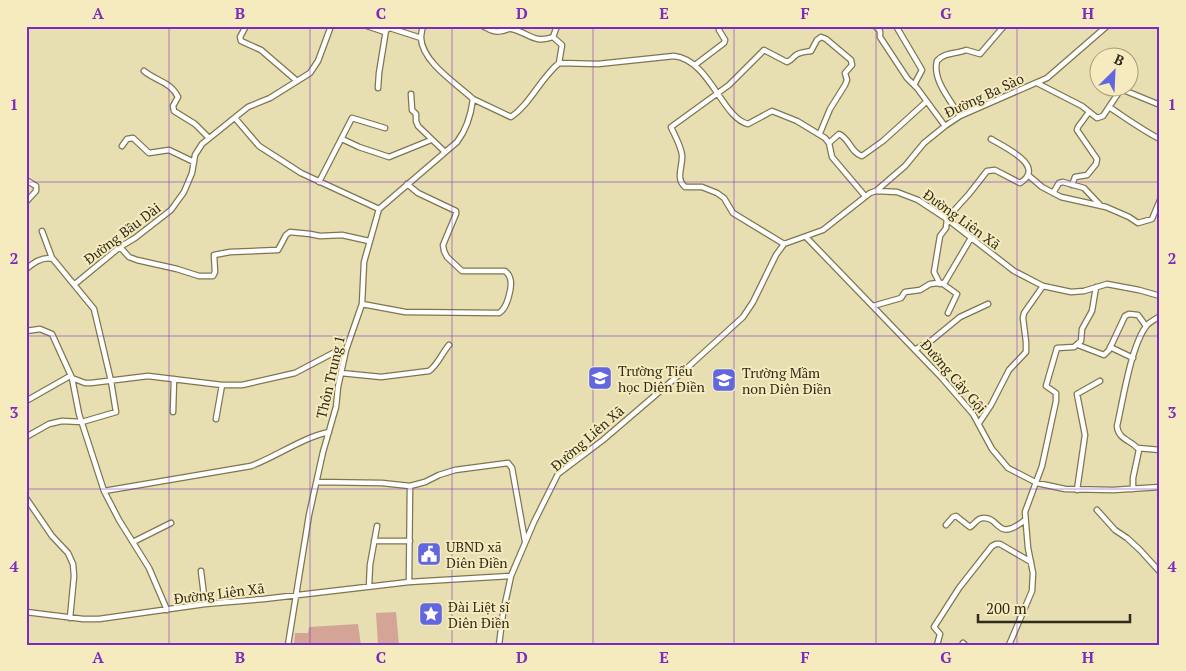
<svg xmlns="http://www.w3.org/2000/svg" width="1186" height="671" viewBox="0 0 1186 671" font-family="'PT Serif',serif">
  <style>
    .green { fill: #d4a597 }
    .lines { fill: none; stroke-linecap: round; stroke-linejoin: round }
    .street-casing { stroke: #7f764e; stroke-width: 7 }
    .street { stroke: #fff; stroke-width: 4.5 }
    .grid { fill: none; stroke: #7b2cbf; stroke-width: 1; stroke-opacity: 0.55 }
    .labels { text-anchor: middle; dominant-baseline: central; stroke-width: 4; stroke-linejoin: round; paint-order: stroke }
    .street-label { font-size: 14px; fill: #2f2b1a; stroke: #f5ebbe }
    .poi-label { font-size: 14px; fill: #2f2b1a; stroke: #f5ebbe; text-anchor: start }
    .neatline { fill: none; stroke: #7b2cbf; stroke-width: 2 }
    .grid-label { font-size: 16px; text-anchor: middle; font-weight: bold; fill: #7b2cbf }
  </style>
  <rect width="100%" height="100%" fill="#e7deb2"/>
  <!-- green -->
  <path class="green" d="M 396,612 L 399,645 L 378,645 L 376,613 Z
    M 358,624 L 361,645 L 294,645 L 295,633 L 308,633 L 309,627 Z"/>
  <g class="lines">
    <defs>
      <path id="street" d="M 246,26 L 240,37 L 241,41 L 261,50 L 297,81
        M 367,26 L 385,32
        M 483,26 C 489,29 494,33 501,31 C 505,31 508,28 512,29 C 529,33 534,44 553,37
        M 557,26 L 553,37 L 562,45 L 559,63
        M 875,26 L 880,31 L 880,37 L 907,78 L 917,88 L 945,126
        M 896,26 L 922,70 L 914,85
        M 695,65 L 724,43 L 725,40 L 719,30
        M 144,71 C 156,81 171,82 178,97 L 173,106 L 174,111 L 195,124 L 209,138
        M 1037,83 L 1082,106 L 1097,118 L 1103,116 L 1121,89 L 1160,105
        M 378,88 L 379,73 L 386,30 L 390,28 L 421,38
        M 411,94 L 412,110 L 416,114 L 416,121 L 418,126 L 445,152
        M 473,99 L 511,117 C 531,103 540,79 559,63 L 598,64 L 674,56 C 710,60 722,118 748,124 L 772,111 L 797,121 L 825,138 L 829,143 L 832,157 L 865,196
        M 1109,107 C 1126,118 1142,130 1160,139
        M 960,116 C 951,101 932,80 937,61 C 944,52 957,54 966,50 L 980,54 L 1004,26
        M 235,118 L 259,146 L 301,173 L 379,209
        M 342,139 L 359,147 L 389,157 L 431,140
        M 829,143 L 839,134 C 850,139 851,153 862,156 L 883,141 L 926,102
        M 122,146 L 127,139 L 133,138 L 149,153 L 169,150 L 194,162
        M 1028,175 L 1042,187 L 1061,197 L 1106,207 L 1129,217 L 1138,223 L 1152,219 L 1160,200
        M 26,180 L 36,186 L 36,191 L 26,202
        M 319,182 L 352,118 L 385,128
        M 1072,185 L 1075,177 L 1087,175 L 1096,164 L 1097,159 L 1077,130 L 1078,127 L 1089,112
        M 876,191 L 905,166 L 924,143 L 945,126 L 960,116 L 1047,78 L 1107,26
        M 1053,193 L 1059,183 L 1063,182 L 1084,188 L 1101,206
        M 42,231 L 52,258
        M 806,237 L 941,377 L 973,414 L 992,449 L 1008,468 L 1037,483 L 1065,489 L 1113,490 L 1160,487
        M 971,238 L 945,282 L 940,284 L 934,272 L 940,236 L 946,228 L 947,219 L 950,215 L 969,194 L 987,171 L 995,170 L 1020,183 C 1047,166 1004,147 991,139
        M 784,244 L 733,213 L 724,198 L 717,193 L 702,187 L 685,187 C 675,178 683,167 682,155 C 681,146 675,136 671,127 L 729,85 L 764,50 L 787,62 C 792,60 792,58 796,55 C 800,52 806,52 811,51 L 817,40 L 821,37 L 826,39 L 851,60 L 852,65 L 845,73 L 847,80 L 845,85 L 830,109 L 820,133
        M 120,247 L 129,257 L 137,260 L 177,269 L 199,276 L 213,276 L 215,272 L 214,255 L 230,252 L 278,250 L 286,235 L 290,232 L 310,234 L 320,236 L 342,235 L 369,241
        M 26,269 C 34,262 44,256 53,259 L 94,309 L 111,381 L 116,412 L 82,422 L 62,421 L 49,424 L 26,437
        M 75,284 L 120,247 L 135,238 L 171,210 L 184,192 L 192,173 L 195,155 L 202,144 L 248,107 L 270,98 L 310,73 L 318,61 L 331,26
        M 943,284 L 957,294 L 948,313
        M 362,304 L 405,312 L 499,313 C 507,309 513,286 510,278 C 509,274 508,274 505,271 L 462,271 L 447,257 L 444,251 L 443,245 L 456,214 L 456,211 L 418,193 L 407,184
        M 873,306 L 901,298 L 905,292 L 920,290 L 930,284 L 938,283
        M 26,331 L 40,329 L 52,334 L 72,378 L 79,414 L 104,491 L 119,520 L 149,568 L 167,610
        M 1078,345 L 1104,355 L 1109,350 L 1125,316 L 1129,314 L 1138,315 L 1146,326
        M 1110,347 L 1133,358
        M 916,349 L 932,340 L 960,317 L 988,304
        M 341,373 L 381,377 L 429,371 C 437,366 442,353 449,345
        M 72,378 L 85,383 L 91,383 L 148,376 L 222,385 L 242,385 L 295,373 L 335,352 L 346,350
        M 26,401 L 70,376
        M 173,412 L 174,379
        M 216,419 L 222,385
        M 979,423 L 991,405 L 1009,370 L 1026,352 L 1026,342 L 1023,318 L 1024,313 L 1043,286
        M 1138,448 L 1160,450
        M 317,482 L 382,483 L 410,486 L 425,482 L 439,475 L 455,470 L 508,463 L 512,468 L 525,541
        M 1133,489 L 1133,478 L 1139,450 C 1132,440 1118,440 1117,426 C 1123,400 1131,345 1147,325 C 1151,321 1156,319 1160,316
        M 1077,490 L 1085,435 L 1077,394 L 1100,381
        M 104,491 L 251,466 C 278,456 301,438 329,432
        M 26,498 L 52,536 L 68,553 L 73,564 L 74,576 L 70,618
        M 1097,510 L 1115,530 L 1127,538 L 1140,550 L 1160,572
        M 946,525 L 953,517 L 956,516 L 970,527 C 974,525 977,518 983,518 C 1001,517 996,543 1025,520
        M 374,541 L 410,541
        M 133,542 L 171,523
        M 201,571 L 205,604
        M 409,582 L 410,486
        M 369,586 L 370,565 L 377,526
        M 26,612 L 83,619 L 99,619 L 205,604 L 264,599 L 409,582 L 511,576 L 534,522 L 558,474 L 603,440 L 687,368 L 743,317 L 753,302 L 776,255 L 784,244 L 823,230 L 870,193 L 876,191 L 897,192 L 918,200 L 947,219 L 1014,271 L 1043,286 L 1071,292 L 1084,291 L 1107,284 L 1139,290 L 1160,296
        M 963,643 L 965,645
        M 288,645 L 309,515 L 323,452 L 336,407 L 338,387 L 346,350 L 362,304 L 364,262 L 379,209 L 457,142 C 467,129 471,115 473,99 C 457,84 422,62 421,38 C 421,34 422,30 423,26
        M 499,645 L 503,613 L 511,576
        M 937,645 L 940,634 L 934,627 L 959,588 L 992,546 L 996,544 L 1000,544 L 1031,562
        M 1009,645 L 1032,591 L 1033,573 L 1028,548 L 1025,512 L 1042,466 L 1056,401 L 1056,393 L 1046,386 L 1057,348 L 1074,347 L 1081,341 L 1082,329 L 1092,311 L 1096,287"/>
    </defs>
    <!-- street casing -->
    <use href="#street" class="street-casing"/>
    <!-- street -->
    <use href="#street" class="street"/>
  </g>
  <!-- grid -->
  <path class="grid" d="M 169,26 L 169,645M 310,26 L 310,645M 452,26 L 452,645M 593,26 L 593,645M 734,26 L 734,645M 876,26 L 876,645M 1017,26 L 1017,645M 26,182 L 1160,182M 26,336 L 1160,336M 26,489 L 1160,489"/>
  <!-- icons -->
  <defs>
    <symbol id="school-square" viewBox="-11 -11 22 22"><rect x="-9" y="-9" width="18" height="18" rx="4" fill="#6267e0" stroke="#f5ebbe"/><path d="M0-5L7-2L0 1L-7-2ZM-4 1L0 2.5L4 1V4Q0 6-4 4Z" fill="#fff"/></symbol>
    <symbol id="civic-square" viewBox="-11 -11 22 22"><rect x="-9" y="-9" width="18" height="18" rx="4" fill="#6267e0" stroke="#f5ebbe"/><path d="M-.6-6.5H3V-4.5H.6V-3L4-1V1h2V6H-6V1h2V-1L-.6-3ZM-1.2 2.5V6h2.4V2.5Z" fill="#fff"/></symbol>
    <symbol id="sight-square" viewBox="-11 -11 22 22"><rect x="-9" y="-9" width="18" height="18" rx="4" fill="#6267e0" stroke="#f5ebbe"/><path d="M0-6L1.8-2.2L6-1.7L2.9 1.2L3.7 5.4L0 3.3L-3.7 5.4L-2.9 1.2L-6-1.7L-1.8-2.2Z" fill="#fff"/></symbol>
  </defs>
  <g fill-rule="evenodd">
    <use href="#school-square" x="586" y="364" width="28" height="28"/>
    <use href="#school-square" x="710" y="366" width="28" height="28"/>
    <use href="#civic-square" x="415" y="540" width="28" height="28"/>
    <use href="#sight-square" x="417" y="600" width="28" height="28"/>
  </g>
  <g class="labels">
    <!-- street labels -->
    <g class="street-label">
      <text transform="translate(984 95) rotate(-25)">Đường Ba Sào</text>
      <text transform="translate(962 219) rotate(36)">Đường Liên Xã</text>
      <text transform="translate(122 233) rotate(-37)">Đường Bầu Dài</text>
      <text transform="translate(954 376) rotate(49)">Đường Cây Gội</text>
      <text transform="translate(330 377) rotate(-77)">Thôn Trung 1</text>
      <text transform="translate(587 438) rotate(-41)">Đường Liên Xã</text>
      <text transform="translate(219 593) rotate(-7)">Đường Liên Xã</text>
    </g>
    <!-- poi labels -->
    <g class="poi-label">
      <text x="618" y="370">Trường Tiểu<tspan x="618" dy="16">học Diên Điền</tspan></text>
      <text x="742" y="372">Trường Mầm<tspan x="742" dy="16">non Diên Điền</tspan></text>
      <text x="446" y="546">UBND xã<tspan x="446" dy="16">Diên Điền</tspan></text>
      <text x="448" y="606">Đài Liệt sĩ<tspan x="448" dy="16">Diên Điền</tspan></text>
    </g>
  </g>
  <!-- border -->
  <rect width="1186" height="671" fill="none" stroke="#f5ebbe" stroke-width="55"/>
  <!-- north arrow -->
  <g transform="translate(1114 72) rotate(24)"><circle r="24" fill="#f5ebbe" stroke="#a69e7c"/>
  <path d="M0-4L9 19L0 12L-9 19Z" fill="#6267e0"/>
  <text y="-8" font-size="14" font-weight="bold" text-anchor="middle" fill="#2f2b1a">B</text>
  </g>
  <!-- scale -->
  <path d="M978 614v8h152v-8" fill="none" stroke="#2f2b1a" stroke-width="2.5"/>
  <text x="986" y="614" font-size="15" fill="#2f2b1a" stroke="#f5ebbe" stroke-width="4" paint-order="stroke">200 m</text>
  <rect x="28" y="28" width="1130" height="616" class="neatline"/>
  <g class="grid-label">
    <text x="98" y="19">A</text>
    <text x="240" y="19">B</text>
    <text x="381" y="19">C</text>
    <text x="522" y="19">D</text>
    <text x="664" y="19">E</text>
    <text x="805" y="19">F</text>
    <text x="946" y="19">G</text>
    <text x="1088" y="19">H</text>
    <text x="14" y="110">1</text>
    <text x="1172" y="110">1</text>
    <text x="14" y="264">2</text>
    <text x="1172" y="264">2</text>
    <text x="14" y="418">3</text>
    <text x="1172" y="418">3</text>
    <text x="14" y="572">4</text>
    <text x="1172" y="572">4</text>
    <text x="98" y="663">A</text>
    <text x="240" y="663">B</text>
    <text x="381" y="663">C</text>
    <text x="522" y="663">D</text>
    <text x="664" y="663">E</text>
    <text x="805" y="663">F</text>
    <text x="946" y="663">G</text>
    <text x="1088" y="663">H</text>
  </g>
</svg>
